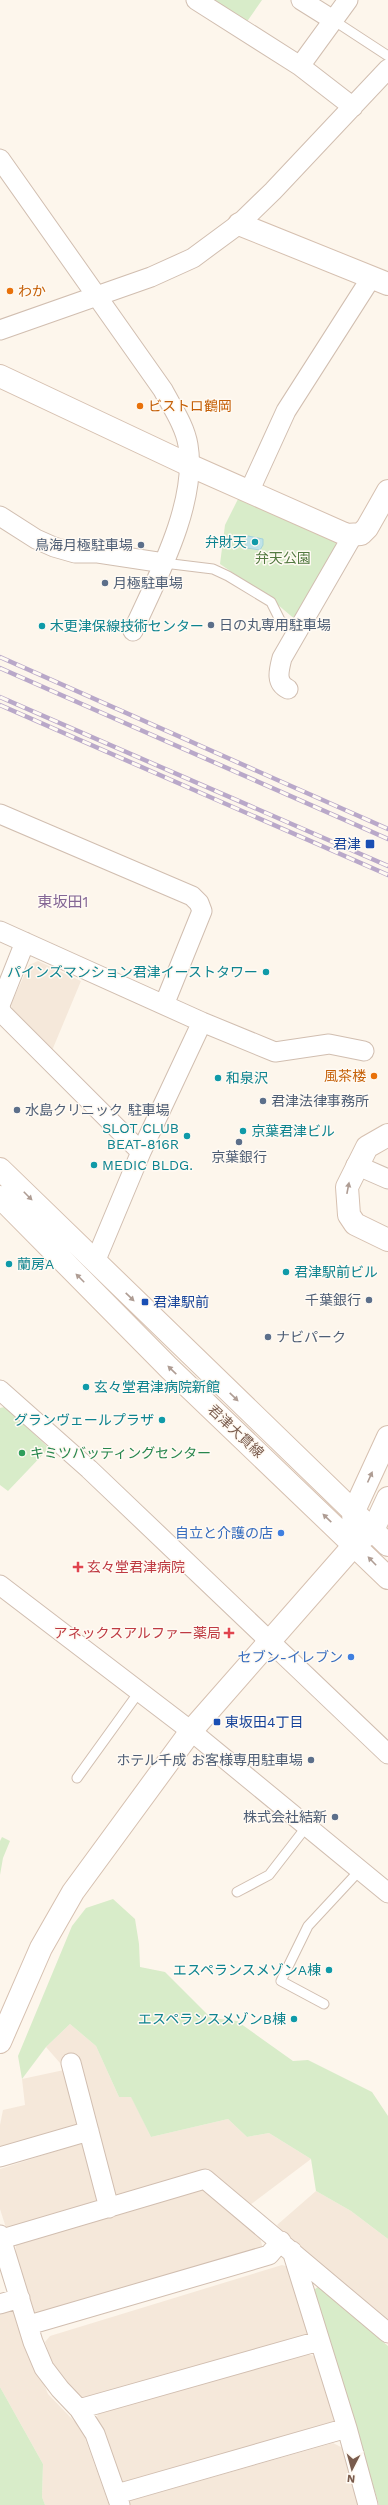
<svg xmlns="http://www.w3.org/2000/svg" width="388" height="2505" viewBox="0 0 388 2505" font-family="'Work Sans','Noto Sans JP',sans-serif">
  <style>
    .residential { fill: #f5e8da }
    .green { fill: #d8ecc9 }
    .water { fill: #bfe3e8; stroke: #a5d3da }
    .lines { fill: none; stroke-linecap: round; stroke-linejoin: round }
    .lane-casing { stroke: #d1beb0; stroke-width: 11 }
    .street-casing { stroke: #d1beb0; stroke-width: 21 }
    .secondary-casing { stroke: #d6c0b0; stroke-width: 24 }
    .lane { stroke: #fff; stroke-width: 9 }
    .street { stroke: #fff; stroke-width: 19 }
    .secondary { stroke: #fff; stroke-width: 22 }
    .rail-casing { stroke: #b9a8c9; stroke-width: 4.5 }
    .rail { stroke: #fffaf3; stroke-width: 3; stroke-dasharray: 9; stroke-linecap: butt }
    .oneway { fill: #af9d94 }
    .food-dot { fill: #e8710a; stroke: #fffaf3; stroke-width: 1.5 }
    .culture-dot { fill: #0f9aa8; stroke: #fffaf3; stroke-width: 1.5 }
    .service-dot { fill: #5c6f8a; stroke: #fffaf3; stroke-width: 1.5 }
    .transit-dot { fill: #1a4fb4; stroke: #fffaf3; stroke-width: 1.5 }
    .leisure-dot { fill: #2e9e5b; stroke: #fffaf3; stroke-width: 1.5 }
    .shop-dot { fill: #3f7fe0; stroke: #fffaf3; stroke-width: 1.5 }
    .health-dot { fill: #e0444e; stroke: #fffaf3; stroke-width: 1.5 }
    .labels { text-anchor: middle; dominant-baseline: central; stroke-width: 3; stroke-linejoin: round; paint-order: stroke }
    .food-label { font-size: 14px; fill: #c56008; stroke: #fffaf3; text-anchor: start }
    .culture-label { font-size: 14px; fill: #0d838f; stroke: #fffaf3; text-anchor: start }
    .service-label { font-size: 14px; fill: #4e5e75; stroke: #fffaf3; text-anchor: start }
    .park-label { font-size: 14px; fill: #537a41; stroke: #fffaf3 }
    .transit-label { font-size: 14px; fill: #164399; stroke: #fffaf3; text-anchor: start }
    .street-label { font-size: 14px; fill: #7a5c4d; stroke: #fffaf3 }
    .leisure-label { font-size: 14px; fill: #27864d; stroke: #fffaf3; text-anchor: start }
    .shop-label { font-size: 14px; fill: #366cbe; stroke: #fffaf3; text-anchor: end }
    .health-label { font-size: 14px; fill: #be3a42; stroke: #fffaf3; text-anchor: start }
    .neighbourhood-label { font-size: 15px; fill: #846695; stroke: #fffaf3 }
  </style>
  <rect width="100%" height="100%" fill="#fdf6ec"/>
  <!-- residential -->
  <path class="residential" d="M 38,961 L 81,981 L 51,1053 L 12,1011 L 11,1004 L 29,965 Z
    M 70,2024 L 96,2046 L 119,2097 L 131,2096 L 151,2137 L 228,2119 L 247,2137 L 269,2133 L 311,2159 L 250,2205 L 209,2171 L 115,2198 L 76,2054 L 60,2063 L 46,2047 Z
    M 64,2070 L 79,2126 L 0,2153 L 0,2125 L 3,2110 L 25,2105 L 22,2079 Z
    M 84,2142 L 101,2204 L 7,2231 L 0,2209 L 0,2169 Z
    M 204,2189 L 258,2230 L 263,2249 L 33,2317 L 15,2254 L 16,2245 Z
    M 316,2191 L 351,2211 L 388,2239 L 388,2323 L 290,2240 L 277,2225 Z
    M 282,2265 L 289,2267 L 309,2330 L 306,2338 L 83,2403 L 53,2366 L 45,2342 L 50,2336 Z
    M 13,2308 L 48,2394 L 75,2422 L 85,2438 L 109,2505 L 45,2505 L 42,2497 L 43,2464 L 0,2387 L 0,2312 Z
    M 308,2354 L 317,2357 L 335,2417 L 333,2424 L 123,2485 L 96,2422 L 98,2413 Z
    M 333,2443 L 343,2448 L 361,2505 L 128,2505 L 129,2501 Z"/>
  <!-- green -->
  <path class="green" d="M 206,0 L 262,0 L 246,23 Z
    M 239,497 L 335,536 L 337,545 L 297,621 L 271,599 L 220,564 L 225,525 Z
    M 5,1407 L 49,1448 L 8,1491 L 0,1485 L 0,1408 Z
    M 2,1837 L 10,1841 L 3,1858 L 0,1875 L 0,1841 Z
    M 113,1899 L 135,1919 L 139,1944 L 140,1967 L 165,1972 L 211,2018 L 237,2021 L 293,2061 L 308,2060 L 372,2092 L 388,2116 L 388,2239 L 351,2211 L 316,2191 L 311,2159 L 269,2133 L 247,2137 L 228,2119 L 151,2137 L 131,2097 L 119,2097 L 96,2046 L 70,2024 L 46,2047 L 22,2079 L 18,2056 L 72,1926 L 86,1908 Z
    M 319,2286 L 388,2346 L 388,2505 L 379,2505 L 314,2290 Z
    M 0,2387 L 43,2464 L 42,2497 L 45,2505 L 0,2505 Z"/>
  <!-- water -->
  <path class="water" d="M 248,536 L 263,539 L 263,545 L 260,550 L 247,548 L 244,541 Z"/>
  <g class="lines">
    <defs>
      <path id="lane" d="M 333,20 L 388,56
        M 164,563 L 213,569 L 228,576 L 271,602 L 280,620 L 296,635
        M 77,1778 L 139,1692
        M 237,1892 L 269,1875 L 307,1826
        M 324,2004 L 281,1981 L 308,1926 L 360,1870"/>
      <path id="street" d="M 196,0 L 300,66 L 353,107
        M 301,0 L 333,20
        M 300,66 L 348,0
        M 0,159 L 163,390 C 172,407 185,426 188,445 C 198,503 156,580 133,631
        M 0,330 L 151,277 L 193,258 L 239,224 L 273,191 L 388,69
        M 249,492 L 286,411 L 371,278
        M 0,516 L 36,539 L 54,547 L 75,553 L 98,553 L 164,563
        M 288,689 C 275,683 279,670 282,658 L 353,535
        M 0,814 L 192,896 L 199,903 L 202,911 L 164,1005
        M 0,931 L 202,1022 L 141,1152 L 95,1262
        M 0,1005 L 25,942
        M 0,1007 L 2,1013 L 141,1152
        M 202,1022 L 275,1052 L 329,1044 L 364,1051
        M 356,1165 L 388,1179
        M 0,1390 L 89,1469 L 388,1754
        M 0,1585 L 191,1731 L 388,1893
        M 71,2063 L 109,2208
        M 0,2157 L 89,2131
        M 0,2235 L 33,2342 L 44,2368 L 60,2389 L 79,2409 L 95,2434 L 120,2505
        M 2,2239 L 205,2179 L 388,2333
        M 292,2251 L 347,2428 L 368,2505
        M 0,2304 L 20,2298
        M 29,2325 L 269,2255 L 281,2241
        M 79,2409 L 319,2341
        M 117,2494 L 347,2428"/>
      <path id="secondary" d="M 239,224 L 388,284
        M 0,376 L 189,465 L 347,535 L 361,534 L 367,528 L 388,491
        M 388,1135 L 367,1147 L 347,1187 L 349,1215 L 355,1224 L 388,1240
        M 0,1169 L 388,1545
        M 0,1197 L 169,1368 L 388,1578
        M 354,1526 L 353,1513 L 388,1437
        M 0,2042 L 41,1948 L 73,1892 L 191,1731 L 355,1544 L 373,1530 L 388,1498"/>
    </defs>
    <!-- lane casing -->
    <use href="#lane" class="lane-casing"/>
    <!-- street casing -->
    <use href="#street" class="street-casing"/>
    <!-- secondary casing -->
    <use href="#secondary" class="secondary-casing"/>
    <!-- lane -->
    <use href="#lane" class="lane"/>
    <!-- street -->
    <use href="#street" class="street"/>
    <!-- secondary -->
    <use href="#secondary" class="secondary"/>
    <defs>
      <path id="rail" d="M 0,657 L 388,829
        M 0,668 L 388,839
        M 0,697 L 388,866
        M 0,705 L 388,875"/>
    </defs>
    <!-- rail casing -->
    <use href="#rail" class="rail-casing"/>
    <!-- rail -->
    <use href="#rail" class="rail"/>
  </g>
  <!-- one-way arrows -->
  <defs><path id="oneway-solid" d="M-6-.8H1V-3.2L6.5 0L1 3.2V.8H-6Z"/></defs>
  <g class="oneway">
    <use href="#oneway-solid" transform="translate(348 1188) rotate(-79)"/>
    <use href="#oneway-solid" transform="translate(28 1196) rotate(45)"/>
    <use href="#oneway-solid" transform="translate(80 1278) rotate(-135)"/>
    <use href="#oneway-solid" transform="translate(130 1297) rotate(44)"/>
    <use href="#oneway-solid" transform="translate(172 1370) rotate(-136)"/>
    <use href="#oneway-solid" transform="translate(234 1397) rotate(44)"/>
    <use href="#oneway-solid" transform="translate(370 1477) rotate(-66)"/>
    <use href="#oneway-solid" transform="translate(327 1518) rotate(-136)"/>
    <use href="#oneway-solid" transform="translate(372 1561) rotate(-134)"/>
  </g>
  <!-- markers -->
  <g class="food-dot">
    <circle cx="10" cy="291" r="4"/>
    <circle cx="140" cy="406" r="4"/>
    <circle cx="374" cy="1076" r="4"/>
  </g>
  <g class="culture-dot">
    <circle cx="255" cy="542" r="4"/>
    <circle cx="42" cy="626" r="4"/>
    <circle cx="266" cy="972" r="4"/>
    <circle cx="218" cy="1078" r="4"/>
    <circle cx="243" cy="1131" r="4"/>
    <circle cx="187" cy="1136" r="4"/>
    <circle cx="94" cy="1165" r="4"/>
    <circle cx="9" cy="1264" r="4"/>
    <circle cx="286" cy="1272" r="4"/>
    <circle cx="86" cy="1387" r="4"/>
    <circle cx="162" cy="1420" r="4"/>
    <circle cx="329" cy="1970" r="4"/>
    <circle cx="294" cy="2019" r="4"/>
  </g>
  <g class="service-dot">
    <circle cx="141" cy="545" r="4"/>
    <circle cx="105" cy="583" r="4"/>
    <circle cx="211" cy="625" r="4"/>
    <circle cx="263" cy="1101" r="4"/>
    <circle cx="17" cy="1110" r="4"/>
    <circle cx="239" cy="1142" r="4"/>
    <circle cx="369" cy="1300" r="4"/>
    <circle cx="268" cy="1337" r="4"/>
    <circle cx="311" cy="1760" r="4"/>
    <circle cx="335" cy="1817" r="4"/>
  </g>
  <g class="transit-dot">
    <rect x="365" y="839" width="10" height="10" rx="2"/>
    <rect x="141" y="1298" width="8" height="8" rx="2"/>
    <rect x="213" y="1718" width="8" height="8" rx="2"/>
  </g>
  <circle class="leisure-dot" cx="22" cy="1453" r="4"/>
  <g class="shop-dot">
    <circle cx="281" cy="1533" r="4"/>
    <circle cx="351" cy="1657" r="4"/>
  </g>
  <g class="health-dot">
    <path d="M76 1561h4v4h4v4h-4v4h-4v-4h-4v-4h4z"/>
    <path d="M227 1627h4v4h4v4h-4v4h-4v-4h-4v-4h4z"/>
  </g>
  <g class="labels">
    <!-- food labels -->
    <g class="food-label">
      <text x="18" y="291">わか</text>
      <text x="148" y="406">ビストロ鶴岡</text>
      <text x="366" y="1076" text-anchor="end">風茶楼</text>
    </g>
    <!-- culture labels -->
    <g class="culture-label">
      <text x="247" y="542" text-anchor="end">弁財天</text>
      <text x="50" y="626">木更津保線技術センター</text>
      <text x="258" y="972" text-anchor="end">パインズマンション君津イーストタワー</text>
      <text x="226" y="1078">和泉沢</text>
      <text x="179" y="1128" text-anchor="end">SLOT CLUB<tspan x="179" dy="16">BEAT-816R</tspan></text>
      <text x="251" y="1131">京葉君津ビル</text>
      <text x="102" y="1165">MEDIC BLDG.</text>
      <text x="17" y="1264">蘭房A</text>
      <text x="294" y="1272">君津駅前ビル</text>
      <text x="94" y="1387">玄々堂君津病院新館</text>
      <text x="154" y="1420" text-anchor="end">グランヴェールプラザ</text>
      <text x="321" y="1970" text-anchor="end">エスペランスメゾンA棟</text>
      <text x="286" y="2019" text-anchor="end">エスペランスメゾンB棟</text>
    </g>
    <!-- service labels -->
    <g class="service-label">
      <text x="133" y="545" text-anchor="end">鳥海月極駐車場</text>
      <text x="113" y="583">月極駐車場</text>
      <text x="219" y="625">日の丸専用駐車場</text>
      <text x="271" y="1101">君津法律事務所</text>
      <text x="25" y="1110">水島クリニック 駐車場</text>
      <text x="239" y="1157" text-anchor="middle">京葉銀行</text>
      <text x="361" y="1300" text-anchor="end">千葉銀行</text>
      <text x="276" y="1337">ナビパーク</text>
      <text x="303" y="1760" text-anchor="end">ホテル千成 お客様専用駐車場</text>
      <text x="327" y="1817" text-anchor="end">株式会社結新</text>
    </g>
    <!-- park labels -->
    <g class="park-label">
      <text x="283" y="558">弁天公園</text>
    </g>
    <!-- transit labels -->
    <g class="transit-label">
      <text x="361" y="844" text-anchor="end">君津</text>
      <text x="153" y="1302">君津駅前</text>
      <text x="225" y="1722">東坂田4丁目</text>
    </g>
    <!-- street labels -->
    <g class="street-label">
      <text transform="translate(236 1431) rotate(43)">君津大貫線</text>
    </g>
    <!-- leisure labels -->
    <g class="leisure-label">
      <text x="30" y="1453">キミツバッティングセンター</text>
    </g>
    <!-- shop labels -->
    <g class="shop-label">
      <text x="273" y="1533">自立と介護の店</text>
      <text x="343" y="1657">セブン-イレブン</text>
    </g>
    <!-- health labels -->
    <g class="health-label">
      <text x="87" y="1567">玄々堂君津病院</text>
      <text x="221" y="1633" text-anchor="end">アネックスアルファー薬局</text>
    </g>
    <!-- neighbourhood labels -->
    <g class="neighbourhood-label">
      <text x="63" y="902">東坂田1</text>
    </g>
  </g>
  <!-- north arrow -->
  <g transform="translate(352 2469) rotate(186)" stroke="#fffaf3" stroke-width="3" paint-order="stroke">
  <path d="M0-3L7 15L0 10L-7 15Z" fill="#7a5c4d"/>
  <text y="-6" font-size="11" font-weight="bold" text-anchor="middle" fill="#7a5c4d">N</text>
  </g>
</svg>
